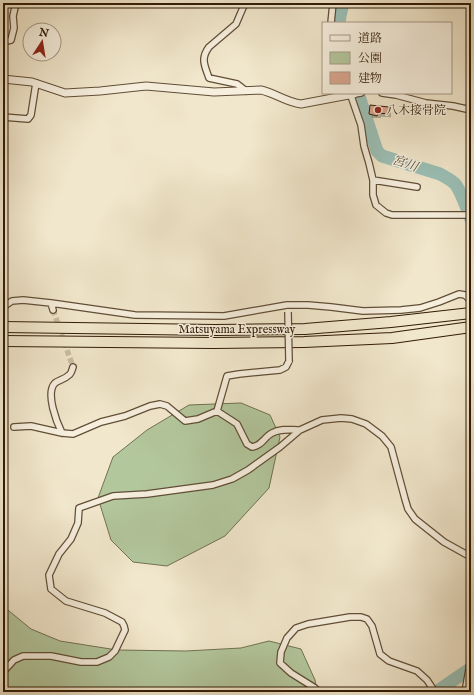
<svg xmlns="http://www.w3.org/2000/svg" width="474" height="695" viewBox="0 0 474 695" font-family="'IM FELL English','Noto Serif JP',serif">
  <style>
    .green { fill: #b3c79d; stroke: #727151 }
    .lines { fill: none; stroke-linecap: round; stroke-linejoin: round }
    .river { stroke: #9bc0b6; stroke-width: 13 }
    .building { fill: #dba58f; stroke: #311b05; filter: url(#shadow) }
    .minor-tunnel { stroke: #cbbea4; stroke-width: 5.5; stroke-dasharray: 5.5 3; stroke-linecap: butt }
    .minor-casing { stroke: #614e37; stroke-width: 8 }
    .tertiary-casing { stroke: #614e37; stroke-width: 9 }
    .motorway-casing { stroke: #311b05; stroke-width: 12 }
    .minor { stroke: #f6efde; stroke-width: 5.5 }
    .tertiary { stroke: #f6efde; stroke-width: 7 }
    .motorway { stroke: #f1e7cc; stroke-width: 10 }
    .minor-bridge-casing { stroke: #614e37; stroke-width: 8; stroke-linecap: butt }
    .minor-bridge { stroke: #f6efde; stroke-width: 5.5 }
    .poi-dot { fill: #8f2418; stroke: #f6efde; stroke-width: 1.5 }
    .labels { text-anchor: middle; dominant-baseline: central; stroke-width: 3; stroke-linejoin: round; paint-order: stroke }
    .poi-label { font-size: 12px; fill: #311b05; stroke: #f6efde; text-anchor: start }
    .street-label { font-size: 12px; fill: #311b05; stroke: #f6efde }
    .water-label { font-size: 13px; font-style: italic; fill: #565543; stroke: #f6efde }
  </style>
  <defs>
    <filter id="shadow"><feDropShadow dx="3" dy="3" stdDeviation="0" flood-color="#0004"/></filter>
  </defs>
  <rect width="100%" height="100%" fill="#f1e7cc"/>
  <filter id="stains"><feTurbulence type="fractalNoise" baseFrequency=".005" numOctaves="4"/><feColorMatrix values="0 0 0 0 .2 0 0 0 0 .09 0 0 0 0 .02 0 0 0 .5 -.17"/></filter>
  <radialGradient id="worn" r=".72"><stop offset=".6" stop-color="#630" stop-opacity="0"/><stop offset="1" stop-color="#630" stop-opacity=".3"/></radialGradient>
  <!-- green -->
  <path class="green" d="M 241,403 L 270,415 L 280,437 L 269,488 L 225,536 L 167,566 L 133,562 L 111,540 L 98,498 L 113,457 L 147,430 L 189,405 Z
    M 3,606 L 31,629 L 60,641 L 117,650 L 186,651 L 241,648 L 269,641 L 301,649 L 315,680 L 317,692 L 3,692 Z"/>
  <g class="lines">
    <!-- river -->
    <path class="river" d="M 339,23 L 340,16 L 343,3
      M 358,93 L 377,151 L 382,156 L 440,174 C 445,177 452,180 456,185 C 462,194 467,209 471,219
      M 436,692 L 471,668"/>
  </g>
  <!-- building -->
  <path class="building" d="M 370,105 L 389,107 L 389,114 L 378,113 L 377,116 L 369,114 Z"/>
  <g class="lines">
    <!-- minor-tunnel -->
    <path class="minor-tunnel" d="M 53,310 L 73,367"/>
    <defs>
      <path id="minor" d="M 245,3 L 236,24 L 209,47 C 200,59 205,66 209,78 L 237,84 L 246,91
        M 331,23 L 333,3
        M 3,42 L 11,40 L 14,28 L 13,16 L 16,3
        M 350,93 L 361,125 L 364,146 L 369,163 L 373,180 L 373,195 L 376,205 L 386,213 L 392,215 L 471,215
        M 382,93 L 396,95 L 426,103 L 453,106 L 471,110
        M 354,94 L 361,93
        M 3,117 L 28,119 L 31,115 L 36,83
        M 373,180 L 417,187
        M 51,303 L 53,310
        M 3,307 L 12,301 L 23,300 L 51,303 L 135,315 L 224,316 L 287,305 L 308,305 L 331,307 L 363,311 L 401,310 L 420,308 L 439,302 L 459,294 L 465,295 L 471,301 L 471,303
        M 217,411 L 237,424 L 247,444 L 252,447 C 262,446 264,437 272,433 C 281,428 291,430 300,430
        M 14,427 L 31,426 L 62,433 L 73,434 L 101,422 L 125,416 L 150,406 L 160,404 L 167,406 L 185,421 L 198,419 L 217,411 L 227,376 L 239,374 L 280,370 L 286,367 L 289,361
        M 62,433 C 57,423 45,393 55,383 C 59,380 65,379 69,375 C 71,374 72,370 73,367
        M 3,672 L 14,660 L 23,656 L 51,656 L 81,662 L 97,662 L 109,657 L 115,651 L 125,630 L 124,626 L 122,622 L 105,613 L 66,601 L 51,589 L 49,575 L 59,554 L 71,539 L 78,523 L 79,508 L 113,496 L 147,494 L 213,485 L 232,479 L 248,470 L 280,447 L 300,430 L 322,420 L 341,418 L 352,419 L 366,424 L 382,436 L 391,447 L 405,499 L 408,509 L 415,519 L 444,542 L 471,557
        M 287,692 L 288,692
        M 319,692 L 315,688 L 291,673 L 280,663 L 281,652 L 287,638 L 296,628 L 308,624 L 350,617 L 361,617 L 367,619 L 372,626 L 380,654 L 389,661 L 417,671 L 427,680 L 435,692
        M 465,692 L 471,658"/>
      <path id="tertiary" d="M 3,79 L 32,82 L 65,93 L 100,91 L 146,86 L 214,92 L 261,90 C 275,93 286,102 301,104 L 354,94"/>
      <path id="motorway" d="M 3,327 L 215,330 L 305,329 L 391,322 L 471,313
        M 3,341 L 214,343 L 304,342 L 392,338 L 471,327"/>
    </defs>
    <!-- minor casing -->
    <use href="#minor" class="minor-casing"/>
    <!-- tertiary casing -->
    <use href="#tertiary" class="tertiary-casing"/>
    <!-- motorway casing -->
    <use href="#motorway" class="motorway-casing"/>
    <!-- minor -->
    <use href="#minor" class="minor"/>
    <!-- tertiary -->
    <use href="#tertiary" class="tertiary"/>
    <!-- motorway -->
    <use href="#motorway" class="motorway"/>
    <defs>
      <path id="minor-bridge" d="M 288,312 L 289,361"/>
    </defs>
    <!-- minor-bridge casing -->
    <use href="#minor-bridge" class="minor-bridge-casing"/>
    <!-- minor-bridge -->
    <use href="#minor-bridge" class="minor-bridge"/>
  </g>
  <!-- markers -->
  <circle class="poi-dot" cx="378" cy="110" r="4"/>
  <g class="labels">
    <!-- poi labels -->
    <g class="poi-label">
      <text x="386" y="110">八木接骨院</text>
    </g>
    <!-- street labels -->
    <g class="street-label">
      <text x="237" y="329">Matsuyama Expressway</text>
    </g>
    <!-- water labels -->
    <g class="water-label">
      <text transform="translate(405 164) rotate(19)">宮川</text>
    </g>
  </g>
  <!-- margin -->
  <rect width="474" height="695" fill="none" stroke="#f1e7cc" stroke-width="16"/>
  <rect x="4" y="4" width="466" height="687" fill="none" stroke="#311b05" stroke-width="2"/>
  <rect x="8" y="8" width="458" height="679" fill="none" stroke="#311b05"/>
  <!-- legend -->
  <rect x="322" y="22" width="130" height="72" fill="#f6efde" stroke="#a79a87"/>
  <rect x="330" y="35" width="20" height="6" fill="#f6efde" stroke="#a79a87"/>
  <text x="358" y="42" font-size="12" fill="#311b05">道路</text>
  <rect x="330" y="52" width="20" height="12" fill="#b3c79d" stroke="#a79a87"/>
  <text x="358" y="62" font-size="12" fill="#311b05">公園</text>
  <rect x="330" y="72" width="20" height="12" fill="#dba58f" stroke="#a79a87"/>
  <text x="358" y="82" font-size="12" fill="#311b05">建物</text>
  <!-- north arrow -->
  <g transform="translate(42 42) rotate(12)"><circle r="19" fill="#f6efde" stroke="#a79a87"/>
  <path d="M0-3L7 15L0 10L-7 15Z" fill="#8f2418"/>
  <text y="-6" font-size="11" font-weight="bold" text-anchor="middle" fill="#311b05">N</text>
  </g>
  <rect width="100%" height="100%" filter="url(#stains)"/>
  <rect width="100%" height="100%" fill="url(#worn)"/>
</svg>
